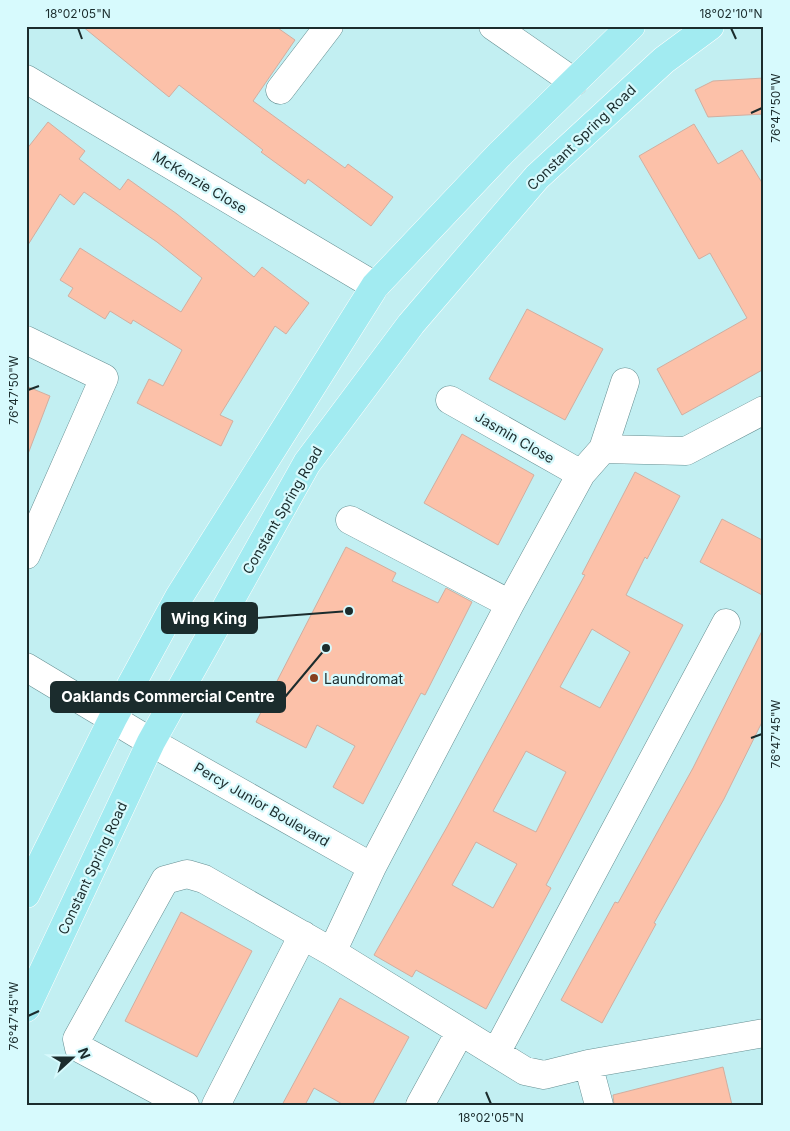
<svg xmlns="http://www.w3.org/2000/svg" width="790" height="1131" viewBox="0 0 790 1131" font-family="Inter,sans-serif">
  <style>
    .building { fill: #fcc1a9; stroke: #d1aea0; fill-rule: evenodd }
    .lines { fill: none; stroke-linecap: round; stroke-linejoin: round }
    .minor-casing { stroke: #668f92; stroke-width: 29 }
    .major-casing { stroke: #fff; stroke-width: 29 }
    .minor { stroke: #fff; stroke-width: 28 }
    .major { stroke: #a2ebf1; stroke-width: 28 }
    .ticks { fill: none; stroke: #1b2c2d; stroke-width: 2 }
    .poi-dot { fill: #863f1f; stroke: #d7fafd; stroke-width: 2 }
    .labels { text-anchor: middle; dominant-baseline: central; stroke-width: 4.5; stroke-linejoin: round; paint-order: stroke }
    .street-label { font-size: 14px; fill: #1b2c2d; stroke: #d7fafd }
    .poi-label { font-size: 14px; fill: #1b2c2d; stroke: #d7fafd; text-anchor: start }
    .leader { fill: none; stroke: #1b2c2d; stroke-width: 2 }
    .callout-dot { fill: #1b2c2d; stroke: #d7fafd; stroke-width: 2 }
    .callout { fill: #1b2c2d; stroke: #1b2c2d; stroke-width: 2 }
    .callout-label { font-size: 15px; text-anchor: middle; font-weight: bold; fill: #fff }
    .neatline { fill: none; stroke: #1b2c2d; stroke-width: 2 }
    .ticks-label { font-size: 12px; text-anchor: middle; fill: #1b2c2d }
  </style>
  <rect width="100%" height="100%" fill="#c2eff2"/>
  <!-- building -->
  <path class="building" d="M 82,26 L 275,26 L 295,40 L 253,101 L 345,168 L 348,164 L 393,197 L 371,226 L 308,179 L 305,184 L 261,152 L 263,150 L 179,85 L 169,97 Z
    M 764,78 L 764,114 L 708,117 L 695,90 L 713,81 Z
    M 48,122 L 85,151 L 79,159 L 120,190 L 128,179 L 177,214 L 254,277 L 262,267 L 309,303 L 286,334 L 275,326 L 220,415 L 233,421 L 221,446 L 137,403 L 149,379 L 163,386 L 182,350 L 133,320 L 131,324 L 110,311 L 105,319 L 68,296 L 73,288 L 60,280 L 80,248 L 181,312 L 202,278 L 157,242 L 84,192 L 74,205 L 60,194 L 26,248 L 26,150 Z
    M 694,124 L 718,164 L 742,150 L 764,186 L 764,369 L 682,415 L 657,369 L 747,318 L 710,253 L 699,259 L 639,156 Z
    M 527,309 L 603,349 L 565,420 L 489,379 Z
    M 26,386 L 50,396 L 28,454 L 26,454 Z
    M 462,434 L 534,475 L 498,545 L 424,503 Z
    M 635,472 L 680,496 L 647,559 L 645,557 L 626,595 L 683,625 L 546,885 L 551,888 L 486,1009 L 416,970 L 412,977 L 374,955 L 447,827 L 585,575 L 582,574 ZM 592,629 L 630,652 L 600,708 L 560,687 ZM 526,751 L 566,772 L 536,832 L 493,811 ZM 476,842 L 517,864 L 493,908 L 452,885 Z
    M 722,519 L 764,541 L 764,596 L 700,562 Z
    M 346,547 L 396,573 L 392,581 L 438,603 L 446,588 L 472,602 L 425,695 L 421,693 L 363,804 L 333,787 L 355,746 L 317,725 L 306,748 L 256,722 Z
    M 764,627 L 764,718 L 724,799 L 654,923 L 656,924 L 602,1023 L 561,1000 L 615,902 L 618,903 L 693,768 Z
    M 181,912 L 252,951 L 197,1057 L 125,1021 Z
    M 340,998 L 409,1037 L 372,1105 L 344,1105 L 314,1088 L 305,1105 L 282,1105 Z
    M 723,1067 L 732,1105 L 614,1105 L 613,1095 Z"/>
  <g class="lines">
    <defs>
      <path id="minor" d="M 493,26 L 574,82
        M 26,79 L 375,286
        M 280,90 L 329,26
        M 26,340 L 104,378 L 26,555
        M 450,400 L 581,474
        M 603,449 L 686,451 L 764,410
        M 350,520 L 510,604
        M 26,667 L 151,742 L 372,867
        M 332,952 L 372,867 L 510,604 L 581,474 L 603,449 L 625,382
        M 496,1053 L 726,623
        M 588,1064 L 599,1105
        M 185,1105 L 79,1048 L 77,1039 L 165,880 L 187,874 L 204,879 L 332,952 L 525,1071 L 544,1075 L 588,1064 L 764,1033
        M 216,1105 L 303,935
        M 420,1105 L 460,1032"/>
      <path id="major" d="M 26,894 L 113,718 L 179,597 L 375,286 L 501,153 L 631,26
        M 26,1008 L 151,742 L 307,463 L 411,324 L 537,177 L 664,60 L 710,26"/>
    </defs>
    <!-- minor casing -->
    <use href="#minor" class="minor-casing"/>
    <!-- major casing -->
    <use href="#major" class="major-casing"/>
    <!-- minor -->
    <use href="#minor" class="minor"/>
    <!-- major -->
    <use href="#major" class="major"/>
  </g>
  <!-- ticks -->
  <path class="ticks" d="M 78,28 L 82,39M 731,28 L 736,39M 751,113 L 762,108M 28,390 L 39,386M 751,738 L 762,734M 28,1016 L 39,1011M 486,1092 L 491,1104"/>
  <!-- markers -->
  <circle class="poi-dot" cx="314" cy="678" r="5"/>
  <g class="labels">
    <!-- street labels -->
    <g class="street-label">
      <text transform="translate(581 137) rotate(-44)">Constant Spring Road</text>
      <text transform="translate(200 182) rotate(31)">McKenzie Close</text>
      <text transform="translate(515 437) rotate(30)">Jasmin Close</text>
      <text transform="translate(282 510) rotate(-60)">Constant Spring Road</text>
      <text transform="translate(262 804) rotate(30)">Percy Junior Boulevard</text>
      <text transform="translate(92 868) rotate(-65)">Constant Spring Road</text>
    </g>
    <!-- poi labels -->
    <g class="poi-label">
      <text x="324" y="678">Laundromat</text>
    </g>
  </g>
  <!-- callouts -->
  <path class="leader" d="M349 611L257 618M326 648L285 697"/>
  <g class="callout-dot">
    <circle cx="349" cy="611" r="5"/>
    <circle cx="326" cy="648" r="5"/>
  </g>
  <g class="callout">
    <rect x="162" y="603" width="95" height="30" rx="5"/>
    <rect x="51" y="682" width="234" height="30" rx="5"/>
  </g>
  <g class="callout-label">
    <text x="209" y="624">Wing King</text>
    <text x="168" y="702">Oaklands Commercial Centre</text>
  </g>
  <!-- border -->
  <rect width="790" height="1131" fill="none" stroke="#d7fafd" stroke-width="55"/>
  <!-- north arrow -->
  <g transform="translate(72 1058) rotate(69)" stroke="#d7fafd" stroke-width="4" paint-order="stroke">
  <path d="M0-4L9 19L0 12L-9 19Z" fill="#1b2c2d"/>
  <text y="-8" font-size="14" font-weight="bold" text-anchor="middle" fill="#1b2c2d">N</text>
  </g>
  <rect x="28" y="28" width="734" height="1076" class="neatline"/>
  <g class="ticks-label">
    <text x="78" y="18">18°02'05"N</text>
    <text x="731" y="18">18°02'10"N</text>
    <text transform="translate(776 108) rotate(-90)" y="4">76°47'50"W</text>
    <text transform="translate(14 390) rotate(-90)" y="4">76°47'50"W</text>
    <text transform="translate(776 734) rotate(-90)" y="4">76°47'45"W</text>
    <text transform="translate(14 1016) rotate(-90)" y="4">76°47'45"W</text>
    <text x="491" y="1122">18°02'05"N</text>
  </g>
</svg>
